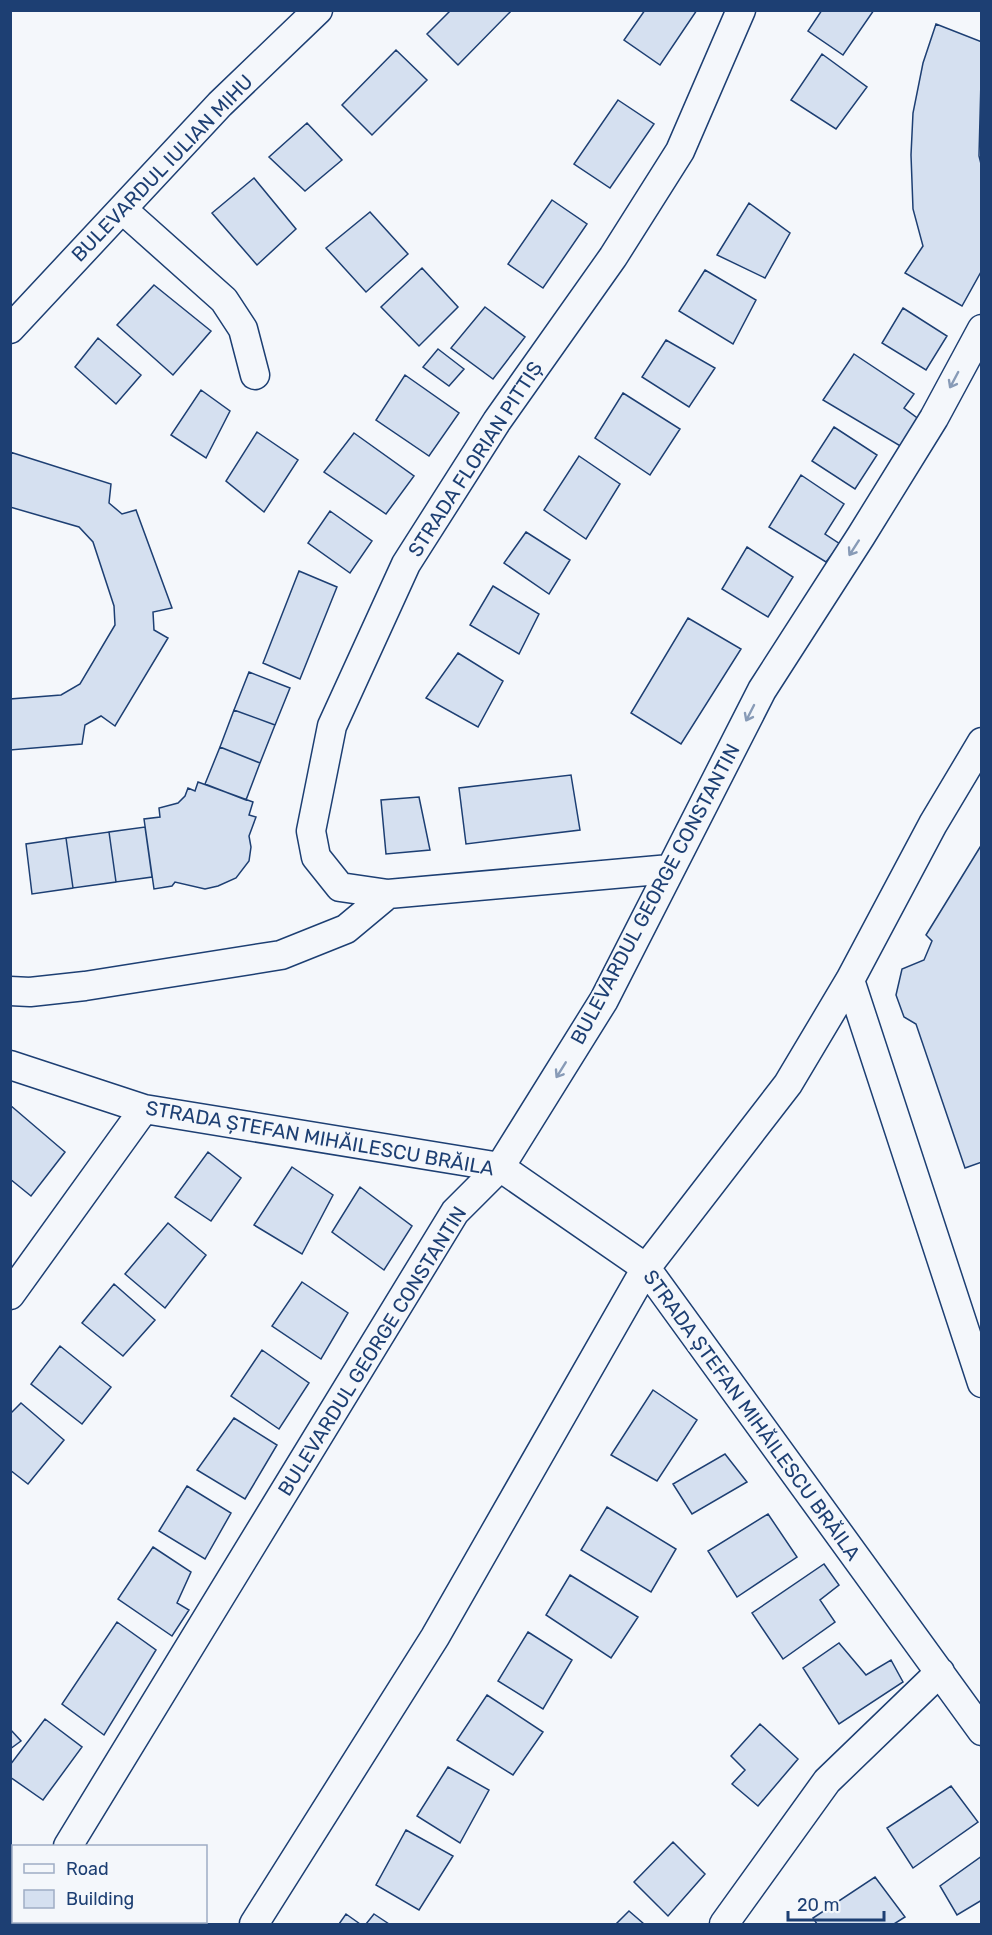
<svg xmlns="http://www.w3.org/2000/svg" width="992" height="1935" viewBox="0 0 992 1935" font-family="Rubik,sans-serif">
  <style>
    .building { fill: #d5e0f0; stroke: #1d3f73; stroke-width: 1.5 }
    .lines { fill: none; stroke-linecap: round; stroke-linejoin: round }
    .street-casing { stroke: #1d3f73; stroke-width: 31 }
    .street { stroke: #f4f7fb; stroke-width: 28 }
    .oneway { stroke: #889bb7 }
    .labels { text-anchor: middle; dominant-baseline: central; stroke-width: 4.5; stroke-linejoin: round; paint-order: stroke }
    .street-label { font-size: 20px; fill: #1d3f73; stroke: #f4f7fb }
  </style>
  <rect width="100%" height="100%" fill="#f4f7fb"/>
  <!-- building -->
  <path class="building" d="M 451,10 L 512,10 L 458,65 L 427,34 Z
    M 645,10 L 697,10 L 660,65 L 624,40 Z
    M 822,10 L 874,10 L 843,55 L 808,31 Z
    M 936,24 L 982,42 L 979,156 L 982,168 L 982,270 L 962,306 L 905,273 L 923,246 L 913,209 L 911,155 L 913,113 L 923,63 Z
    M 396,50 L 427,80 L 372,135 L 342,105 Z
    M 822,54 L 867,87 L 836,129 L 791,100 Z
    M 618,100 L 654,124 L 610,188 L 574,164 Z
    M 307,123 L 342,160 L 305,191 L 269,157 Z
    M 254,178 L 296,229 L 257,265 L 212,213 Z
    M 552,200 L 587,224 L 543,288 L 508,264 Z
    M 749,203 L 790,233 L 765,278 L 717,255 Z
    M 370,212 L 408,254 L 366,292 L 326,248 Z
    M 422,268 L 458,307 L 419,346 L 381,307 Z
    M 705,270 L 756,300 L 733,344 L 679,311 Z
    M 154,285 L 211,331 L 173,375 L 117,325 Z
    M 485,307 L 525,337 L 493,379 L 451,348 Z
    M 903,308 L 947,336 L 926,370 L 882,343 Z
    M 98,338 L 141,375 L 116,404 L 75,367 Z
    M 666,340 L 715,368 L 689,407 L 642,377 Z
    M 438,349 L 464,369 L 449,386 L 423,367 Z
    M 854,354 L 914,394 L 904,408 L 924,423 L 907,450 L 823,400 Z
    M 405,375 L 459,413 L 429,456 L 376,420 Z
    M 201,390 L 230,411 L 206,458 L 171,435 Z
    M 623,393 L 680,429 L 650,475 L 595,438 Z
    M 834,427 L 877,455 L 855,489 L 812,461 Z
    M 257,432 L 298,460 L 264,512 L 226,481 Z
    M 354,433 L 414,476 L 386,514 L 324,472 Z
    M 10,452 L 111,484 L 109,503 L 122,514 L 136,510 L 172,608 L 153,612 L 154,630 L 168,638 L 115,726 L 101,716 L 85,725 L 82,744 L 10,750 L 10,699 L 61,695 L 80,684 L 115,625 L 114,606 L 93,542 L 79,527 L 10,507 Z
    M 579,456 L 620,484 L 586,539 L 544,510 Z
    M 801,475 L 844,504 L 825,534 L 840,544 L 826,562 L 769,527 Z
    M 330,511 L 372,541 L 350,573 L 308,543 Z
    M 526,532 L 570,560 L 549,594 L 504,563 Z
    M 747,547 L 793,577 L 768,617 L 722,589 Z
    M 299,571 L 337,587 L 300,679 L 263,663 Z
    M 493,586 L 539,614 L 519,654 L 470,625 Z
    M 688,618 L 741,649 L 681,744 L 631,713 Z
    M 458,653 L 503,681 L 478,727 L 426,698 Z
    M 249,672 L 290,688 L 275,725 L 234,710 Z
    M 234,710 L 275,725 L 260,763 L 220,747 Z
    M 220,747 L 260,763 L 246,800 L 205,784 Z
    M 571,775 L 580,830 L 466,844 L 459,788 Z
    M 198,782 L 253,802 L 249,815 L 256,817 L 249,836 L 251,847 L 249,861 L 236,878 L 218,886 L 205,889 L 175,882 L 172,886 L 154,889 L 144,819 L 160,817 L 159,808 L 178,803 L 185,796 L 188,788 L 195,791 Z
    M 419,797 L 430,850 L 386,854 L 381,800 Z
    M 145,827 L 152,877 L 116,882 L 109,832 Z
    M 109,832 L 116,882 L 73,888 L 66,838 Z
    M 66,838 L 73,888 L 32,894 L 26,844 Z
    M 982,844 L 982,1162 L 965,1168 L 916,1024 L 904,1017 L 896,995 L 902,969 L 924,960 L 932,941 L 926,935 Z
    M 10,1105 L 65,1152 L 31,1196 L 10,1179 Z
    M 208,1152 L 241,1178 L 211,1221 L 175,1197 Z
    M 292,1167 L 333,1195 L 302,1254 L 254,1225 Z
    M 360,1187 L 412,1226 L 384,1270 L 332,1232 Z
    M 168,1223 L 206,1255 L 165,1308 L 125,1274 Z
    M 302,1282 L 348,1313 L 321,1359 L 272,1326 Z
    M 114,1284 L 155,1320 L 123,1356 L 82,1323 Z
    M 60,1346 L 111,1387 L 82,1424 L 31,1384 Z
    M 262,1350 L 309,1383 L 279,1429 L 231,1396 Z
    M 653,1390 L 697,1420 L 657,1481 L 611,1455 Z
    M 21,1403 L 64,1440 L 28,1484 L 10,1470 L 10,1414 Z
    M 234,1418 L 277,1445 L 245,1499 L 197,1470 Z
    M 725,1454 L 747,1482 L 692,1514 L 673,1484 Z
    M 187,1486 L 231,1513 L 205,1559 L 159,1531 Z
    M 607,1507 L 676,1549 L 651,1592 L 581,1550 Z
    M 768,1514 L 797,1557 L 737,1597 L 708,1551 Z
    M 153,1547 L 191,1572 L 177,1603 L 189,1610 L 172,1636 L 118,1599 Z
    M 824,1564 L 839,1585 L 820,1600 L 835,1622 L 783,1659 L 752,1613 Z
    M 570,1575 L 638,1617 L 611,1658 L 546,1615 Z
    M 117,1622 L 156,1650 L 104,1735 L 62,1704 Z
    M 528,1632 L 572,1660 L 543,1709 L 498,1681 Z
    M 839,1643 L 866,1675 L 891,1660 L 903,1682 L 839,1724 L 803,1668 Z
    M 487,1695 L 543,1732 L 513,1775 L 457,1740 Z
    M 45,1719 L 82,1747 L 43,1800 L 10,1777 L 10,1765 Z
    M 760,1724 L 798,1759 L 758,1806 L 732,1784 L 745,1770 L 731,1756 Z
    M 10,1729 L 21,1741 L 10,1749 Z
    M 448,1767 L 489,1790 L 460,1843 L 417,1816 Z
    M 951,1786 L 978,1822 L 913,1868 L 887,1828 Z
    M 406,1830 L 453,1856 L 419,1910 L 376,1885 Z
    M 673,1842 L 705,1874 L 668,1916 L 634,1882 Z
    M 982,1856 L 982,1900 L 957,1915 L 940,1886 Z
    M 875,1877 L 905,1917 L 894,1924 L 817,1924 L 813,1918 Z
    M 629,1911 L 644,1924 L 616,1924 Z
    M 346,1914 L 360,1924 L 339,1924 Z
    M 374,1914 L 389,1924 L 366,1924 Z"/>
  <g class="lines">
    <defs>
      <path id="street" d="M 122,209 L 224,300 L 243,329 L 255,375
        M 10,329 L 220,104 L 318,10
        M 388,894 L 340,887 L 316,857 L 311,831 L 332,726 L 406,564 L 497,421 L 613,257 L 680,151 L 741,10
        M 850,980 L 982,1383
        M 10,991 L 30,992 L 85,986 L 281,955 L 346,929 L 388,894 L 670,869
        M 10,1065 L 144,1109 L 500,1167 L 646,1268 L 982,1731
        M 10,1295 L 144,1109
        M 68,1846 L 455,1212 L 500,1167 L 604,1000 L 762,690 L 861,536 L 934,418 L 982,329
        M 10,1872 L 14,1874
        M 89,1922 L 95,1924
        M 21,1924 L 23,1922
        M 254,1924 L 435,1637 L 646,1268 L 788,1084 L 850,980 L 933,824 L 982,742
        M 724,1924 L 827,1781 L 940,1672"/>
    </defs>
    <!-- street casing -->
    <use href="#street" class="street-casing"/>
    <!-- street -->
    <use href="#street" class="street"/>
  </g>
  <!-- one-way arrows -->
  <defs><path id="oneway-shaft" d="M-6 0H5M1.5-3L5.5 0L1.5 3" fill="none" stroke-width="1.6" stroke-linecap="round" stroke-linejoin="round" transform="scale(1.5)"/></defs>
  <g class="oneway">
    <use href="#oneway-shaft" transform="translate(954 380) rotate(118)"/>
    <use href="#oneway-shaft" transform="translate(854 548) rotate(123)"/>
    <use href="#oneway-shaft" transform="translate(750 713) rotate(117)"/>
    <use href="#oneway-shaft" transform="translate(561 1070) rotate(122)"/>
  </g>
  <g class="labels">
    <!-- street labels -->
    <g class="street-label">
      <text transform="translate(162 168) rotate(-46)">BULEVARDUL IULIAN MIHU</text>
      <text transform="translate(475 459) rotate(-57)">STRADA FLORIAN PITTIȘ</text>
      <text transform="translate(655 894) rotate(-62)">BULEVARDUL GEORGE CONSTANTIN</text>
      <text transform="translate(320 1138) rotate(10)">STRADA ȘTEFAN MIHĂILESCU BRĂILA</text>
      <text transform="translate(372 1351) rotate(-58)">BULEVARDUL GEORGE CONSTANTIN</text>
      <text transform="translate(752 1415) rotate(54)">STRADA ȘTEFAN MIHĂILESCU BRĂILA</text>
    </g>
  </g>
  <!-- border -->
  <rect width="992" height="1935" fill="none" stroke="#1d3f73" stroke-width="24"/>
  <!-- legend -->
  <rect x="12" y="1845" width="195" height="78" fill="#f4f7fb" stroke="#9eadc5" stroke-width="1.5"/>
  <rect x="24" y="1864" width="30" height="9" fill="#f4f7fb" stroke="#9eadc5" stroke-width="1.5"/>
  <text x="66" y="1875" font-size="18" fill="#1d3f73">Road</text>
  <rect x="24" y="1890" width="30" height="18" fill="#d5e0f0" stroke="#9eadc5" stroke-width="1.5"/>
  <text x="66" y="1905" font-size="18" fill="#1d3f73">Building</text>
  <!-- scale -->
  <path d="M788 1911v9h96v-9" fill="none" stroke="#1d3f73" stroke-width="3"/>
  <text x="797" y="1911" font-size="18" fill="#1d3f73" stroke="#f4f7fb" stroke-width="4.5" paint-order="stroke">20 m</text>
</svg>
